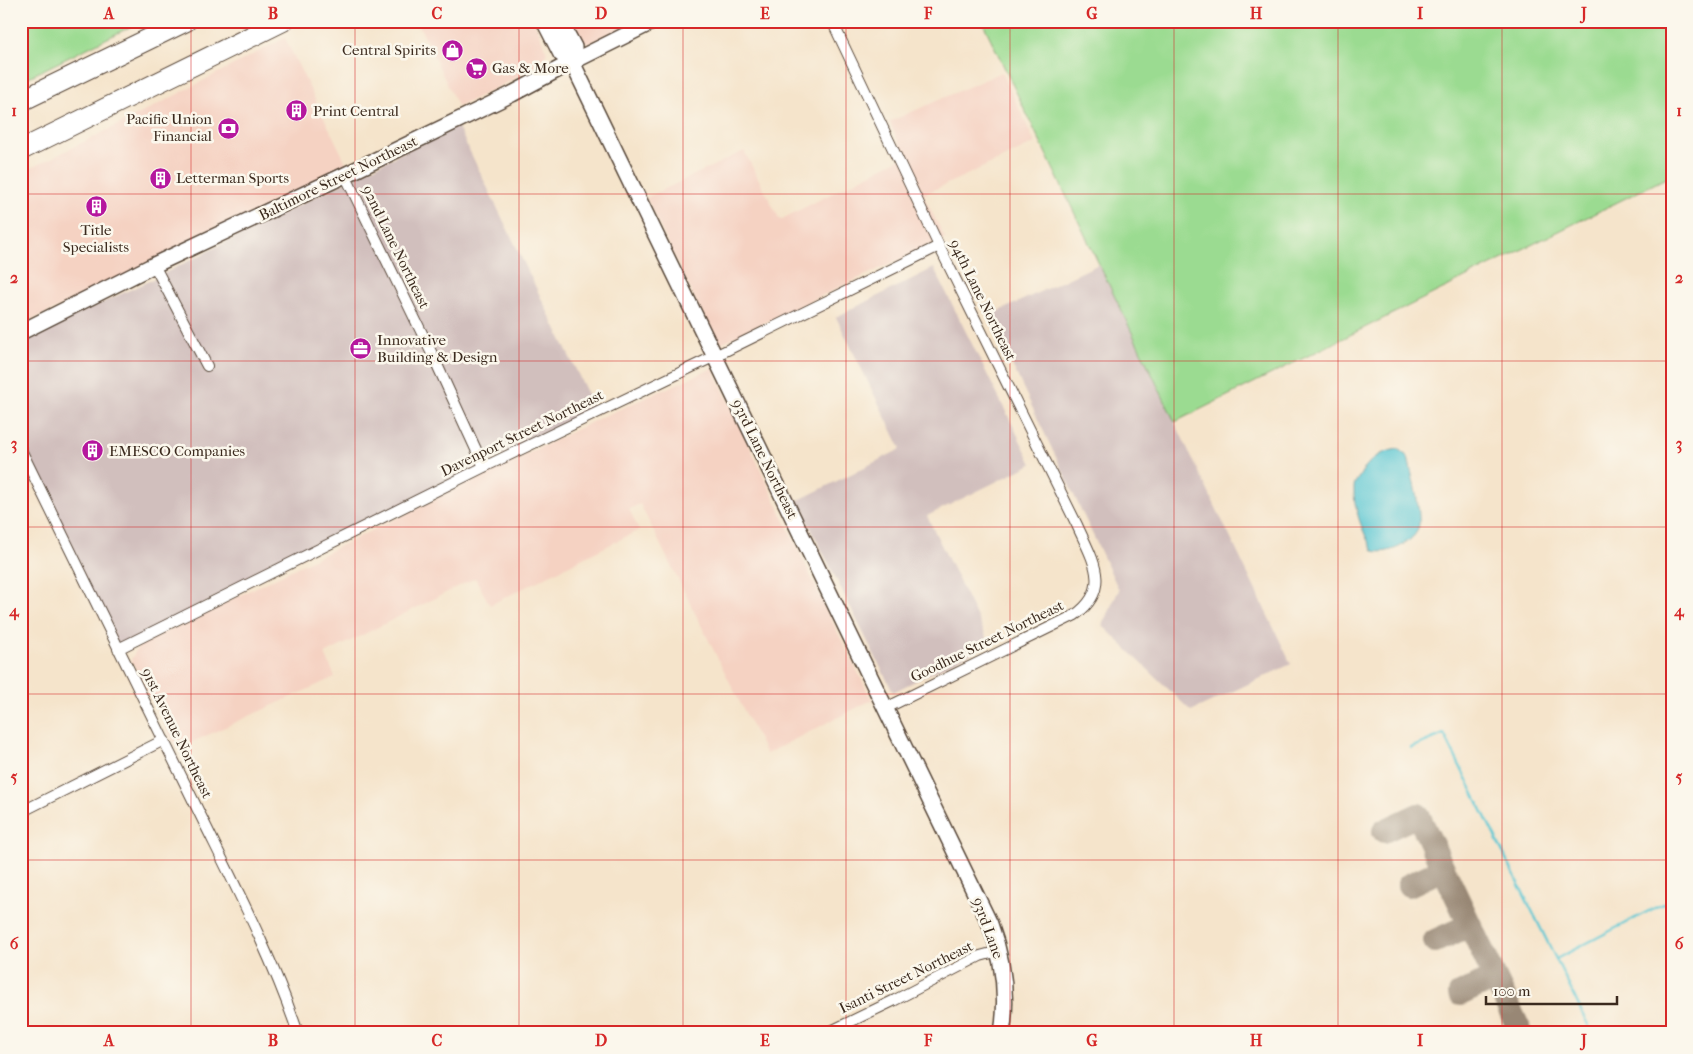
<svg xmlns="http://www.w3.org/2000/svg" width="1693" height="1054" viewBox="0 0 1693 1054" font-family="'IM FELL French Canon',serif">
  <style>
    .built { fill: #f5d2c2 }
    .industrial { fill: #d1bfbd }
    .green { fill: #9bdb91; stroke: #6b8258 }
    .water { fill: #5bc7d3; stroke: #4b7878 }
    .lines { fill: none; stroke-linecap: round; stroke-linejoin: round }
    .stream { stroke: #5bc7d3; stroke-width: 2.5 }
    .taxiway { stroke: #988774; stroke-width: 24 }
    .street-casing { stroke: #574638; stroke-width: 12 }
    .secondary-casing { stroke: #574638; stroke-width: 18 }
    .highway-casing { stroke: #574638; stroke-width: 22 }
    .street { stroke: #fff; stroke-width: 10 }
    .secondary { stroke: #fff; stroke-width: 15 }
    .highway { stroke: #fff; stroke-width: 20 }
    .grid { fill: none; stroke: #d62828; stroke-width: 1; stroke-opacity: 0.55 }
    .labels { text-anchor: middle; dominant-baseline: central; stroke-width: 5; stroke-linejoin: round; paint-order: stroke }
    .poi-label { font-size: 15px; fill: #3b2a1e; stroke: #fbf7ec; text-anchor: start }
    .street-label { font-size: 15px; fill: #3b2a1e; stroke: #fbf7ec }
    .neatline { fill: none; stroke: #d62828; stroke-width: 2 }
    .grid-label { font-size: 16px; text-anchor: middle; font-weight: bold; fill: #d62828 }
  </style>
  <rect width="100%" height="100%" fill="#fbf7ec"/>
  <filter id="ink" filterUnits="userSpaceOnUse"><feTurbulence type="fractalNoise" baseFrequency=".02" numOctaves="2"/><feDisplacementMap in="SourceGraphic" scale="10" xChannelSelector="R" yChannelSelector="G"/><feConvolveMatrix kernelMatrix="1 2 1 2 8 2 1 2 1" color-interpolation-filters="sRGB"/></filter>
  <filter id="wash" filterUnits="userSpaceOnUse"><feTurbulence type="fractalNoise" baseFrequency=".0096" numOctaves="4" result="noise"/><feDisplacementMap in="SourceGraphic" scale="20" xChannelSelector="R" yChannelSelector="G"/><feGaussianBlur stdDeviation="1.12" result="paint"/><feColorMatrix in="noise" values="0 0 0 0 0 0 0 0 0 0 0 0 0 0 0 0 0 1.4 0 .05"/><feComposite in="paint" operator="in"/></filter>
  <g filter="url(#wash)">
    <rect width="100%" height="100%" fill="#f5e4cb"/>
    <!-- built -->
    <path class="built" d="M 417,21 L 534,21 L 547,53 L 538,67 L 458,107 Z
      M 567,21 L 641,21 L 591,44 L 576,39 Z
      M 285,38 L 351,173 L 21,325 L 21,173 L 134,117 Z
      M 1002,72 L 1035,143 L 923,195 L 945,238 L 717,345 L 646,198 L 744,151 L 780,220 L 905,156 L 889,122 Z
      M 713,368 L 829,615 L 872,700 L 766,754 L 640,504 L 629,509 L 639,530 L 490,605 L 475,578 L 325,654 L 335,677 L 177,749 L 131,660 L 139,645 L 602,417 Z"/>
    <!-- industrial -->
    <path class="industrial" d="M 457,125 L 595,409 L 118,649 L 21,440 L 21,340 L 149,281 Z
      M 1099,264 L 1291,664 L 1191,711 L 1102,625 L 1119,590 L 989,316 Z
      M 934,268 L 1032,464 L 927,516 L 990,644 L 893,692 L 797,501 L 901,449 L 836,317 Z"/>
    <!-- green -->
    <path class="green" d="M 21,21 L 142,21 L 21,81 Z
      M 982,21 L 1672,21 L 1672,175 L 1175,422 Z"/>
    <!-- water -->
    <path class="water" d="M 1398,449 L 1408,457 C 1411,472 1423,516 1418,529 C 1415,537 1406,543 1399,547 C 1390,551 1382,553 1373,551 C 1363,532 1353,509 1354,487 C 1354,483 1357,480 1359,477 C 1368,460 1379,452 1398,449 Z"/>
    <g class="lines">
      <!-- stream -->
      <path class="stream" d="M 1411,748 L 1444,734 L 1556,959
        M 1592,1033 L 1556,959 L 1672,899"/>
      <!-- taxiway -->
      <path class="taxiway" d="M 1384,831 L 1418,815 L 1521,1033
        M 1409,885 L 1443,869
        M 1435,941 L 1470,925
        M 1460,994 L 1495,978"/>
    </g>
  </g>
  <g filter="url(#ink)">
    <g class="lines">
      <defs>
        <path id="street" d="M 832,21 L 939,246 L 1077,525 C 1092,559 1113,588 1075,615 L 886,708
          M 345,175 L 434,358 L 484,467
          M 154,265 L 207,366
          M 21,450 C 78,568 137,684 194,802 C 231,878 271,953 298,1033
          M 118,649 L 484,467 L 715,356 L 939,246
          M 21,812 L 164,740
          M 827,1033 L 895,1000 L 980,956 L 999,951"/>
        <path id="secondary" d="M 544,21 L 561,54 L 572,62 L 990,924 C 1003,959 1008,996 1002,1033
          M 560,21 L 574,47 L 572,62
          M 21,332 L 154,265 L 345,175 L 512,94 L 572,62 L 654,21"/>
        <path id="highway" d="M 21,101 L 186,21
          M 21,150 L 283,21"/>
      </defs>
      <!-- street casing -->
      <use href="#street" class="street-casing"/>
      <!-- secondary casing -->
      <use href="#secondary" class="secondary-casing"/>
      <!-- highway casing -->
      <use href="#highway" class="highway-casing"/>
      <!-- street -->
      <use href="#street" class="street"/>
      <!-- secondary -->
      <use href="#secondary" class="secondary"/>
      <!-- highway -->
      <use href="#highway" class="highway"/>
    </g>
  </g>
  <!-- grid -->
  <path class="grid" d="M 191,21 L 191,1033M 355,21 L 355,1033M 519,21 L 519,1033M 683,21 L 683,1033M 846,21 L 846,1033M 1010,21 L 1010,1033M 1174,21 L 1174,1033M 1338,21 L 1338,1033M 1502,21 L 1502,1033M 21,194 L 1672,194M 21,361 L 1672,361M 21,527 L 1672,527M 21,694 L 1672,694M 21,860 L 1672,860"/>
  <!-- icons -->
  <defs>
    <symbol id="shop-disc" viewBox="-11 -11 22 22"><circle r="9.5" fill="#b5179e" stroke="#fbf7ec"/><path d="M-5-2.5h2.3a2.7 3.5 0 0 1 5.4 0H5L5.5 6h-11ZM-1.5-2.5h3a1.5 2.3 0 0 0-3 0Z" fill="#fff"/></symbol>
    <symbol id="supermarket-disc" viewBox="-11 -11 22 22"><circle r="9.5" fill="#b5179e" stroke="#fbf7ec"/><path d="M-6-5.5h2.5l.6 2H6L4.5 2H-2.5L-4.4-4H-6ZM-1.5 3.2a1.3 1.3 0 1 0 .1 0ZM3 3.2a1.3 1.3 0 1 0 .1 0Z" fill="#fff"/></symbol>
    <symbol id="building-disc" viewBox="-11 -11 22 22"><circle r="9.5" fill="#b5179e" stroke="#fbf7ec"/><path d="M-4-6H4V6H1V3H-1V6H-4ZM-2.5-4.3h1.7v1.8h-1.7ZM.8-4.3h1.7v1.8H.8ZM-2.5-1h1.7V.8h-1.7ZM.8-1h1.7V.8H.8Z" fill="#fff"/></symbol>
    <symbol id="bank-disc" viewBox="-11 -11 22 22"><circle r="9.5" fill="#b5179e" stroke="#fbf7ec"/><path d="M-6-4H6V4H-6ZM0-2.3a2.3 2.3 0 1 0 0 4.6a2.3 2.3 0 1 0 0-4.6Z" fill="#fff"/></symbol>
    <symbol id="office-disc" viewBox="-11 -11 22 22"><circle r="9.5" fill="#b5179e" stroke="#fbf7ec"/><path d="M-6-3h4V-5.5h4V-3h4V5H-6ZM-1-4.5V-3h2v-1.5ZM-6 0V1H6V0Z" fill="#fff"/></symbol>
  </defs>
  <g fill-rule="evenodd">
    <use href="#shop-disc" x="440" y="38" width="25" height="25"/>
    <use href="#supermarket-disc" x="464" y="56" width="25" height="25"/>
    <use href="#building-disc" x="284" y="98" width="25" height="25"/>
    <use href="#bank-disc" x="216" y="116" width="25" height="25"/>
    <use href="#building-disc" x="148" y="166" width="25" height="25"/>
    <use href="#building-disc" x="84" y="194" width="25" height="25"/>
    <use href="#office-disc" x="348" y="336" width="25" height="25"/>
    <use href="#building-disc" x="80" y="438" width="25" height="25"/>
  </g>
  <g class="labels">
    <!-- poi labels -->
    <g class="poi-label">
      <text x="436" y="50" text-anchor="end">Central Spirits</text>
      <text x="492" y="68">Gas &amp; More</text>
      <text x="313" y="111">Print Central</text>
      <text x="212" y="119" text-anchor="end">Pacific Union<tspan x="212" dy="17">Financial</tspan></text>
      <text x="176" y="178">Letterman Sports</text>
      <text x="96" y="230" text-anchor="middle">Title<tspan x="96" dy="17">Specialists</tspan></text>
      <text x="377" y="340">Innovative<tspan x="377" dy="17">Building &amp; Design</tspan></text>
      <text x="109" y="451">EMESCO Companies</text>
    </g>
    <!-- street labels -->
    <g class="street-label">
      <text transform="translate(338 178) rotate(-26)">Baltimore Street Northeast</text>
      <text transform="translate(396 247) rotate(64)">92nd Lane Northeast</text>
      <text transform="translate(983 300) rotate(64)">94th Lane Northeast</text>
      <text transform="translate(522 433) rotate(-26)">Davenport Street Northeast</text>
      <text transform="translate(765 459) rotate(64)">93rd Lane Northeast</text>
      <text transform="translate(987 641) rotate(-26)">Goodhue Street Northeast</text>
      <text transform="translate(177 733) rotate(64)">91st Avenue Northeast</text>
      <text transform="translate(988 928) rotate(70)">93rd Lane</text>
      <text transform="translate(906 977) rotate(-26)">Isanti Street Northeast</text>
    </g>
  </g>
  <!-- margin -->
  <rect width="1693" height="1054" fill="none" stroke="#fbf7ec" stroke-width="55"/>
  <!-- scale -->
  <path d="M1486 996v8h131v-8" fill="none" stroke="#3b2a1e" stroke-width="2.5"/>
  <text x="1493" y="996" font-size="15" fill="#3b2a1e" stroke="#fbf7ec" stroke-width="4" paint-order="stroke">100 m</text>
  <rect x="28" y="28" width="1638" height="998" class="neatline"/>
  <g class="grid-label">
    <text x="109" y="19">A</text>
    <text x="273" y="19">B</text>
    <text x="437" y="19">C</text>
    <text x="601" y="19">D</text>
    <text x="765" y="19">E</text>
    <text x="928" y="19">F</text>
    <text x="1092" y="19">G</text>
    <text x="1256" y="19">H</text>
    <text x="1420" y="19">I</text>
    <text x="1584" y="19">J</text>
    <text x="14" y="116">1</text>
    <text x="1679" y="116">1</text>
    <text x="14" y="283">2</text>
    <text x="1679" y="283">2</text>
    <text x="14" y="449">3</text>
    <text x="1679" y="449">3</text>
    <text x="14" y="616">4</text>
    <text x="1679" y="616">4</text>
    <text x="14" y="782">5</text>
    <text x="1679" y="782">5</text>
    <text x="14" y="949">6</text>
    <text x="1679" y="949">6</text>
    <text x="109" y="1046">A</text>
    <text x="273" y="1046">B</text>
    <text x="437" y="1046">C</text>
    <text x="601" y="1046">D</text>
    <text x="765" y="1046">E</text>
    <text x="928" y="1046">F</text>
    <text x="1092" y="1046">G</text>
    <text x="1256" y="1046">H</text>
    <text x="1420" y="1046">I</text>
    <text x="1584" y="1046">J</text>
  </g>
</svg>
